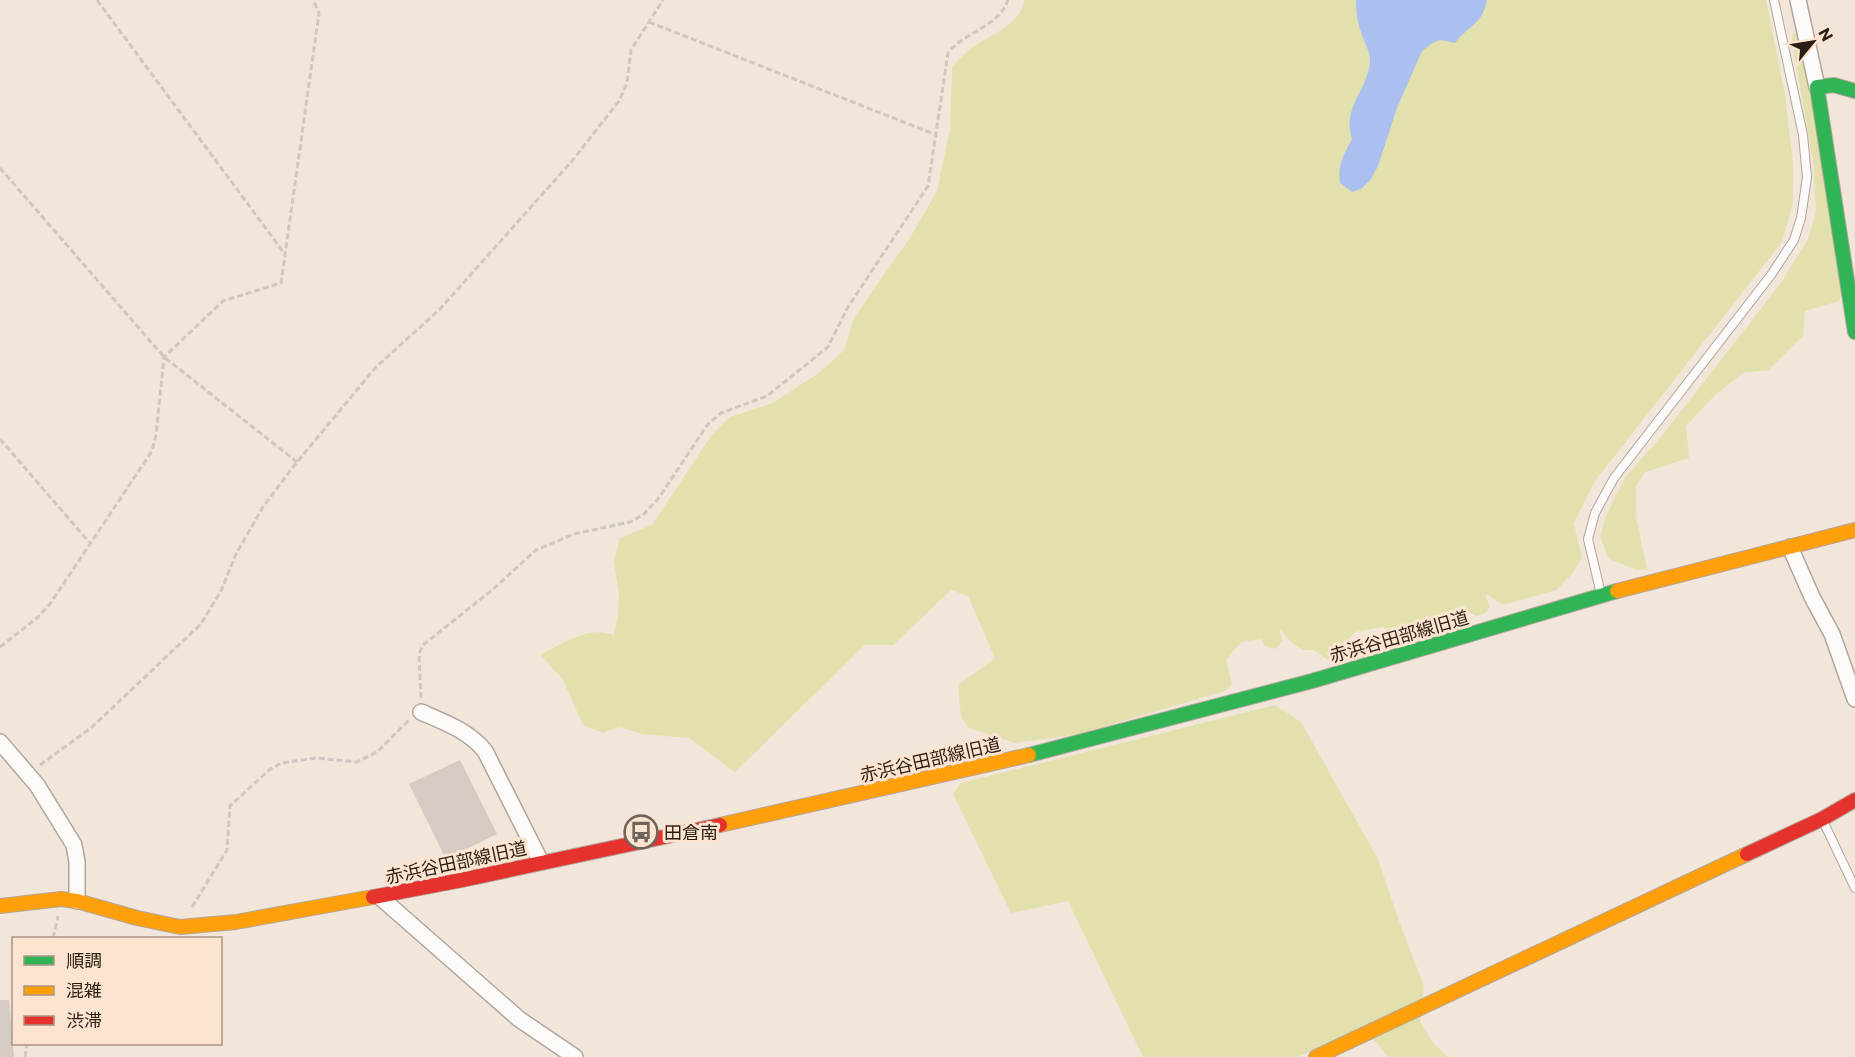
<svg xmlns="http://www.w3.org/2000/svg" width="1855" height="1057" viewBox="0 0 1855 1057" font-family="Commissioner,'Noto Sans JP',sans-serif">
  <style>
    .green { fill: #e2e1ad }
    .water { fill: #abc0ee }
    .building { fill: #d6cbc2 }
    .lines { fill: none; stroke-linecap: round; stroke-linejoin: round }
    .lane-casing { stroke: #b1a59c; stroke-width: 10 }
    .street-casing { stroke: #b1a59c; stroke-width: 18 }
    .fast-casing { stroke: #b1a59c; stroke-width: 16 }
    .slow-casing { stroke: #b1a59c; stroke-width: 16 }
    .jam-casing { stroke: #b1a59c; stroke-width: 16 }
    .path { stroke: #cec7c3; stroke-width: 3; stroke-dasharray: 6 3; stroke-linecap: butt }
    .lane { stroke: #fdfbf9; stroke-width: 8 }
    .street { stroke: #fdfbf9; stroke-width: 15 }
    .fast { stroke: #30b455; stroke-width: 14 }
    .slow { stroke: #ff9f0a; stroke-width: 14 }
    .jam { stroke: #e5322d; stroke-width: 14 }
    .labels { text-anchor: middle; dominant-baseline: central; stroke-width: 6; stroke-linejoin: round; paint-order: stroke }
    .street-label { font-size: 18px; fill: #291e14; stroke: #fde4d0 }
    .poi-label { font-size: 18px; fill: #291e14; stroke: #fde4d0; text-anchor: start }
  </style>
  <rect width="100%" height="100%" fill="#f2e5da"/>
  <!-- green -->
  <path class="green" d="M 1024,0 L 1766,0 L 1785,95 L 1793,162 L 1793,203 L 1782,242 L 1595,481 L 1574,523 L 1582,558 L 1572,574 L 1556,590 L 1503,605 L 1493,599 L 1489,595 L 1485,595 L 1490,607 L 1486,612 L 1477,616 L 1468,612 L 1463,605 C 1444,614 1451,633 1420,624 L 1416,630 L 1395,635 L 1383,627 L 1355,632 L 1339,650 L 1341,655 L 1328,660 L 1314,650 L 1304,650 L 1292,643 L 1281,630 L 1279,631 L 1283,640 L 1276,649 L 1265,646 L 1261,639 L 1241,642 L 1226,660 L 1232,684 L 1225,691 L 1079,734 L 1015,743 L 969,728 L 961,717 L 958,685 L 995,658 L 968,596 L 951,590 L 893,645 L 865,645 L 735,772 L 689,738 L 642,734 L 619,727 L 603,733 L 583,725 L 562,678 L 540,655 C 562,644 589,625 614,635 L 618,616 L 619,594 L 614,561 L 620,538 L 652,525 L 711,436 L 730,417 L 773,403 L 820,372 L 844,350 L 854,318 L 911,236 L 937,191 L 950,129 L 952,67 C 957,61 963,55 969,50 C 985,37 1023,24 1024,0 Z
    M 1796,33 L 1809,74 L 1843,291 L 1839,301 L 1805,311 L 1803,336 L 1769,370 L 1743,373 L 1716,394 L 1686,426 L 1689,458 L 1645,472 L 1636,486 L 1636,516 L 1647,569 L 1637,570 L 1609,559 L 1600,537 L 1605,518 L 1624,479 L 1660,438 L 1750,323 L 1782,281 L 1808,239 L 1816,212 L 1813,162 L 1792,40 L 1793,34 Z
    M 1275,705 L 1301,722 L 1378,859 L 1400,924 L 1424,986 L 1420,1022 L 1433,1043 L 1448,1057 L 1389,1057 L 1365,1030 L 1297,1057 L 1143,1057 L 1068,901 L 1011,913 L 953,794 L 961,783 Z"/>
  <!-- water -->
  <path class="water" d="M 1356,0 L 1487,0 C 1483,24 1468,26 1455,43 L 1440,40 L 1431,44 L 1422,51 L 1397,108 L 1378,166 L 1371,179 L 1361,189 L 1352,192 L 1340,183 C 1338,163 1343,156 1352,139 C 1342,107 1366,93 1370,63 C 1371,52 1364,43 1361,32 C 1357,22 1356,11 1356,0 Z"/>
  <!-- building -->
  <path class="building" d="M 460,760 L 497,834 L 446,859 L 409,784 Z
    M 0,1000 L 9,1000 L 14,1057 L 0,1057 Z"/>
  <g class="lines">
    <defs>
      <path id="lane" d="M 1601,594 L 1588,539 L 1595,513 L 1614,478 L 1771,275 L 1794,240 L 1801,218 L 1807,177 L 1803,135 L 1774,0
        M 1823,821 L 1855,888"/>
      <path id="street" d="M 1798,0 L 1817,87
        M 1790,547 L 1812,597 L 1832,634 L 1855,699
        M 421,712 C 444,722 469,731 485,751 L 541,862
        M 0,742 L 37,785 L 74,845 L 77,862 L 77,901
        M 380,897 L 519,1019 L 575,1057"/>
      <path id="fast" d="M 1855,91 L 1834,85 L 1817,87 L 1855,332
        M 1029,755 L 1312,681 L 1617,591"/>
      <path id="slow" d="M 1617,591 L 1855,530
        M 720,825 L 1029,755
        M 0,906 L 61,899 L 77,901 L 137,918 L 180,927 L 236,922 L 373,897
        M 1316,1057 L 1747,854"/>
      <path id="jam" d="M 1747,854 L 1822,819 L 1855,800
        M 373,897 L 462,880 L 720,825"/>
    </defs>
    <!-- lane casing -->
    <use href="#lane" class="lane-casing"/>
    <!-- street casing -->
    <use href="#street" class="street-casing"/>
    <!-- fast casing -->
    <use href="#fast" class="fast-casing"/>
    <!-- slow casing -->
    <use href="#slow" class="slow-casing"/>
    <!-- jam casing -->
    <use href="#jam" class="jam-casing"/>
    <!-- path -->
    <path class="path" d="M 97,0 L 284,253
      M 649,22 L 934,134
      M 0,168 L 164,357 L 297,462
      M 0,439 L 89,542
      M 0,647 L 37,618 L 50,604 L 152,451 L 156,435 L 164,357 L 223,301 L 281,283 L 319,13 L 313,0
      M 421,698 L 419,654 L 423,645 L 491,591 L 536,550 L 574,534 L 630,522 L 643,515 L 658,499 L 708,424 L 721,413 L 767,396 L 828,347 L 848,307 L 928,186 L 948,53 C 965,31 998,28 1008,0
      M 40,765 L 91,728 L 201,624 L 221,591 L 236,554 L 263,507 L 293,467 L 376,367 L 440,309 L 572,161 L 619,101 L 627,83 L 631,50 L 663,0
      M 192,907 L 227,850 L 230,806 L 269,770 L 281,763 L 316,758 L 357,762 L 377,752 L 410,719
      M 53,938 L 58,916
      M 25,1057 L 27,1044"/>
    <!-- lane -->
    <use href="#lane" class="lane"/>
    <!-- street -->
    <use href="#street" class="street"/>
    <!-- fast -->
    <use href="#fast" class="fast"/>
    <!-- slow -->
    <use href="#slow" class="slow"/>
    <!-- jam -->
    <use href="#jam" class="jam"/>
  </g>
  <!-- icons -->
  <defs>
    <symbol id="bus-ring" viewBox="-11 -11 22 22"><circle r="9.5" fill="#fde4d0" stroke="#6f6459" stroke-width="1.5"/><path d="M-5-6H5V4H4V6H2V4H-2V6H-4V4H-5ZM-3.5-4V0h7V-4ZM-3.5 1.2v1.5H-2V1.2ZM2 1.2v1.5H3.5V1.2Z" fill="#6f6459"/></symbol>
  </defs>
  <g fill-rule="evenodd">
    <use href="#bus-ring" x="622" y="813" width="38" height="38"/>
  </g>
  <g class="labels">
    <!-- street labels -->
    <g class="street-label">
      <text transform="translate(1399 636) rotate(-16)">赤浜谷田部線旧道</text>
      <text transform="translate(930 759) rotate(-13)">赤浜谷田部線旧道</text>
      <text transform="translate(456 862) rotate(-12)">赤浜谷田部線旧道</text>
    </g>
    <!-- poi labels -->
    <g class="poi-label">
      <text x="664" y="832">田倉南</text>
    </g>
  </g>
  <!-- legend -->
  <rect x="12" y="937" width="210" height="108" fill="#fde4d0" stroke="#a89585" stroke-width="1.5"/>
  <rect x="24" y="956" width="30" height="9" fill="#30b455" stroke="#a89585" stroke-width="1.5"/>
  <text x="66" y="967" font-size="18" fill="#291e14">順調</text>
  <rect x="24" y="986" width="30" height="9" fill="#ff9f0a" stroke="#a89585" stroke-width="1.5"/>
  <text x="66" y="997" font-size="18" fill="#291e14">混雑</text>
  <rect x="24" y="1016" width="30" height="9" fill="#e5322d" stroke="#a89585" stroke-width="1.5"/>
  <text x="66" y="1027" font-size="18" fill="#291e14">渋滞</text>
  <!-- north arrow -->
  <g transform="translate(1813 42) rotate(60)" stroke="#fde4d0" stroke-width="4.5" paint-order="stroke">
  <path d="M0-4.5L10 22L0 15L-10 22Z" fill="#291e14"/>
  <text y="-9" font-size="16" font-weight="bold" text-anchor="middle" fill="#291e14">N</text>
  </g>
</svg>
